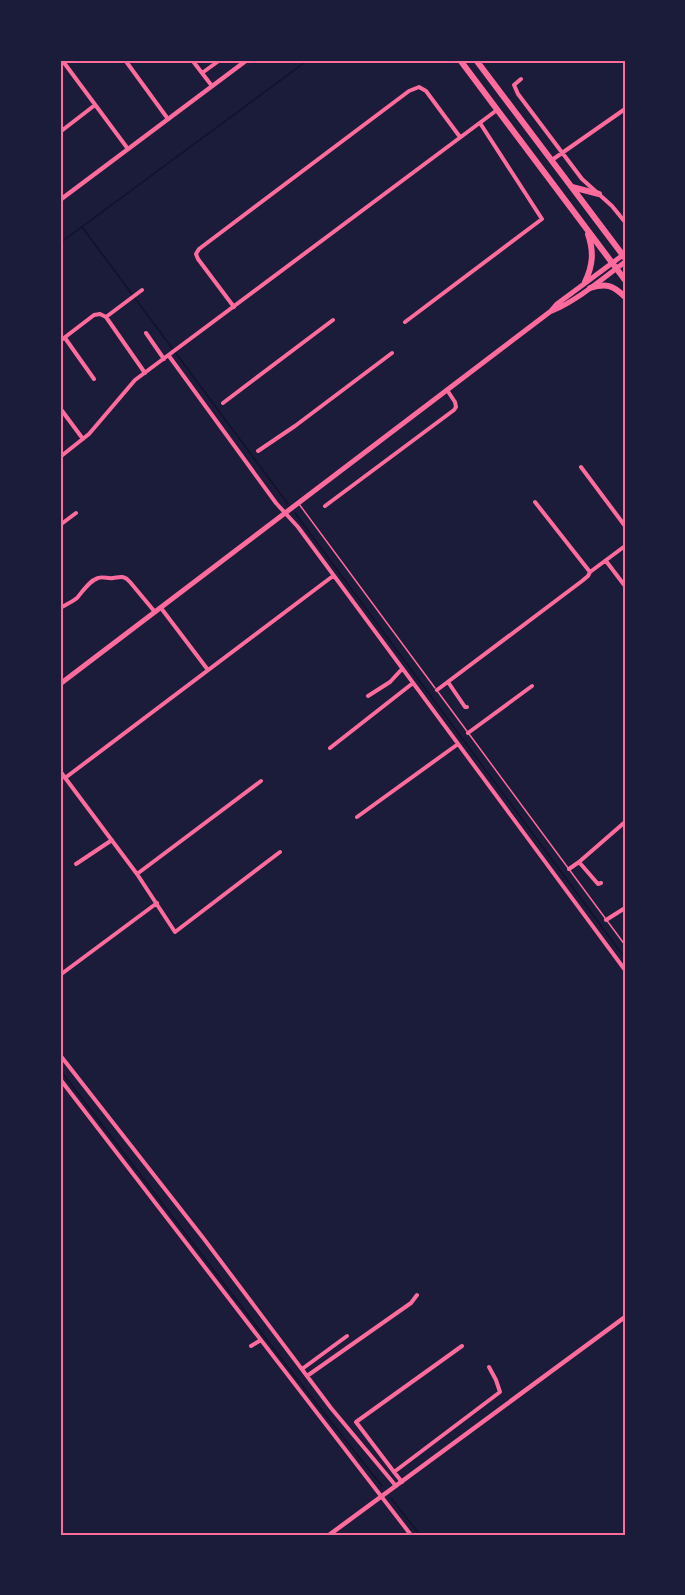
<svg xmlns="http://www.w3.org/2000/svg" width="685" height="1595" viewBox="0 0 685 1595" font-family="Arial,sans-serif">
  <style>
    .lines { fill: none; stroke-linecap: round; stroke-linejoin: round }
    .stream { stroke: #12122b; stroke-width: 1.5 }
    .service { stroke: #ff6b9d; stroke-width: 1.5 }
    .minor { stroke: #ff6b9d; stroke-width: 4 }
    .tertiary { stroke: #ff6b9d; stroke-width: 4.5 }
    .primary { stroke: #ff6b9d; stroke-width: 5 }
    .trunk { stroke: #ff6b9d; stroke-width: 6 }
    .neatline { fill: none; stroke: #ff6b9d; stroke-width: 2 }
  </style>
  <rect width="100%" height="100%" fill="#1b1b3a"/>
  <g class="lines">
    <!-- stream -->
    <path class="stream" d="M 82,227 L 288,504
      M 60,243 L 308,60
      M 295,513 L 625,958
      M 60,1070 L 297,1379 L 382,1486
      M 391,1498 L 420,1535"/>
    <!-- service -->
    <path class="service" d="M 299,504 L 435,688
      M 438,692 L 625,945"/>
    <!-- minor -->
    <path class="minor" d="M 62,60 L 128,149
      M 125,60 L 168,119
      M 192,60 L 212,86
      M 202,73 L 220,60
      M 521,79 L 514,85 L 518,94 L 582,179 L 612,206 L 625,222
      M 60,132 L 95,105
      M 552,160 L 625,109
      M 234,307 L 198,259 L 196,254 L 199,249 L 409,91 L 419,87 L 426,91 L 460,137
      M 106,317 L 142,290
      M 405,322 L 542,219 L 480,123
      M 146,333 L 164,359
      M 65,338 L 94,379
      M 60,341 L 94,315 L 100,314 L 106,317 L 145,373
      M 169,356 L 276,503 L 298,527 L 625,970
      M 223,403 L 333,320
      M 60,408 L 83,439
      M 258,451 L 295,426 L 392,353
      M 60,457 L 89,434 L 135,380 L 497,110
      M 581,467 L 625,526
      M 535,502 L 590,572
      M 325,506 L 454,410 L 456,407 L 455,402 L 447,390
      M 60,525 L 76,513
      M 606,561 L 625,586
      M 60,608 C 65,605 72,602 77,598 C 83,591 89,581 98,578 C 103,576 108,579 113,578 C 121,577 124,575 130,582 L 155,612
      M 161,608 L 208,670
      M 448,682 L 465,707 L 467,707
      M 437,690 L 582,581 L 588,576 L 590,572 L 625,546
      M 368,696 L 390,682 L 402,669
      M 468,733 L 532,686
      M 330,748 L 413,683
      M 60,771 L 137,874 L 175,932 L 280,852
      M 65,778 L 333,576
      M 357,817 L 458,744
      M 579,862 L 598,884 L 601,883
      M 76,864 L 112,840
      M 569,869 L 579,862 L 625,822
      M 137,874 L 261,781
      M 606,920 L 625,908
      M 60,975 L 157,903
      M 60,1055 L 204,1239 L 331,1408 L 396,1486
      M 60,1079 L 411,1535
      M 251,1346 L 261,1340
      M 302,1369 L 347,1336
      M 307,1376 L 411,1303 L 417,1295
      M 394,1472 L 356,1422 L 462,1346
      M 402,1482 L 394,1472 L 500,1392 L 496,1380 L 489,1367"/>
    <!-- tertiary -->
    <path class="tertiary" d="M 60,200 L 247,60
      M 329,1535 L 625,1317"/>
    <!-- primary -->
    <path class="primary" d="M 552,311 C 578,300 602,279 625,262
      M 60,684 L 551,311 L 557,304 L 623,255"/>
    <!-- trunk -->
    <path class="trunk" d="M 460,60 L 625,280
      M 476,60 L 625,258
      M 572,187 L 599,194
      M 585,282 C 593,265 594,252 588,234
      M 590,288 C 606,283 613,285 625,297"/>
  </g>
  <!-- border -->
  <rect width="685" height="1595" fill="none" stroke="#1b1b3a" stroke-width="123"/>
  <rect x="62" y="62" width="562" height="1472" class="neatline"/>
</svg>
